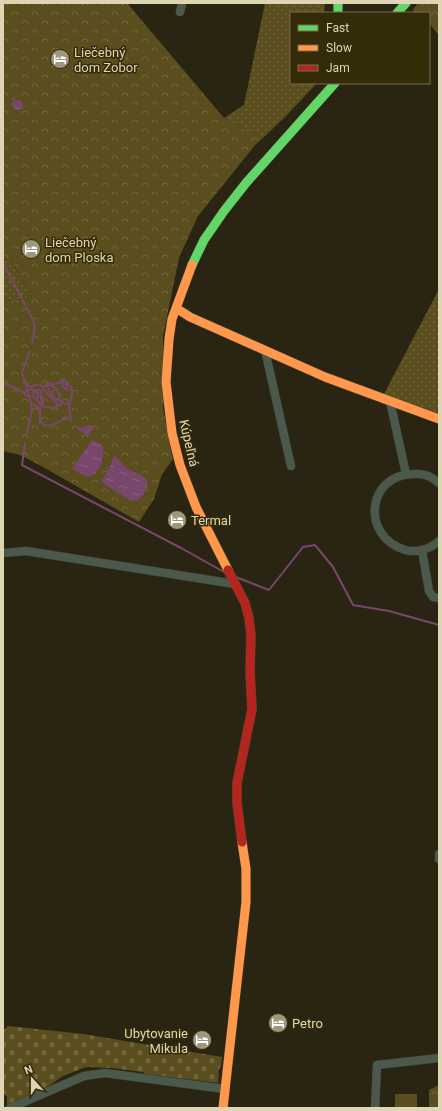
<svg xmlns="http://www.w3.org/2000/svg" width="442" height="1111" viewBox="0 0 442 1111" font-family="Roboto,sans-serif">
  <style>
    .grass { fill: url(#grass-dots) }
    .forest { fill: url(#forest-crowns) }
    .cemetery { fill: url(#cemetery-stones) }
    .pitch { fill: #5a4e1e }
    .water { fill: url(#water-ripples) }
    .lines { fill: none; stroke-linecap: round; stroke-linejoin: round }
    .stream { stroke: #79466c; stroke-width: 2 }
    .street-casing { stroke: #45402e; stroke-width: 9 }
    .fast-casing { stroke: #45402e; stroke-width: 10 }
    .slow-casing { stroke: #45402e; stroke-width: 10 }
    .jam-casing { stroke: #45402e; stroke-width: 10 }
    .street { stroke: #4b594d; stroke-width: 8 }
    .fast { stroke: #63d668; stroke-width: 9 }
    .slow { stroke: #ff974d; stroke-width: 9 }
    .jam { stroke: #b3261e; stroke-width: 9 }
    .labels { text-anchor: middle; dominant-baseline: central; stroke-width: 3; stroke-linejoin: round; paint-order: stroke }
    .poi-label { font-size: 13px; fill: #ded5b5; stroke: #342b08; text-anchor: start }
    .street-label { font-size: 13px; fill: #ded5b5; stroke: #342b08 }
  </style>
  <defs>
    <pattern id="grass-dots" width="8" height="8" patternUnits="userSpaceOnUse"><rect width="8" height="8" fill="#5a4e1e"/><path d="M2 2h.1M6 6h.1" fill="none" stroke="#71673c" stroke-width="1.8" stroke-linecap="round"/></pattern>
    <pattern id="forest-crowns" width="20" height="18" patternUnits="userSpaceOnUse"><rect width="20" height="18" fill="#5a4e1e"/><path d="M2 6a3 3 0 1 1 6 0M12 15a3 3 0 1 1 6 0" fill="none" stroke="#71673c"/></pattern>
    <pattern id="cemetery-stones" width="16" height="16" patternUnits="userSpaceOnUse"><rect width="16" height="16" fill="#5a4e1e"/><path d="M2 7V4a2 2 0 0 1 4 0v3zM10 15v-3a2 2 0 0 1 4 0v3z" fill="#71673c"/></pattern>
    <pattern id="water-ripples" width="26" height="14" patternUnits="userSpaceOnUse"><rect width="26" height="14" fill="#79466c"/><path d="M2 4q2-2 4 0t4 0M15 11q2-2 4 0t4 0" fill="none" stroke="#8c607f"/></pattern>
  </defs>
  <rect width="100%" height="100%" fill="#2a2512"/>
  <!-- grass -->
  <path class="grass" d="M 265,3 L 325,3 L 324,13 L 291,13 L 291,83 L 317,83 L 287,115 L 263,138 L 224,118 L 244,105 Z
    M 10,258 L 32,298 L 3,301 L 3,262 Z
    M 439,289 L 439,414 L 384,394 Z"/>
  <!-- forest -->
  <path class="forest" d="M 3,3 L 127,3 L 224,118 L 263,138 L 256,144 L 198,216 L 179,258 L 163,336 L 163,408 L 173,459 L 162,474 L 154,499 L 139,522 L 43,467 L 20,455 L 3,451 L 3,301 L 32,298 L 10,258 L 3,262 Z
    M 418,3 L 439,3 L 439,35 L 429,23 L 429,13 L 414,13 L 413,10 Z
    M 439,1085 L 439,1108 L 429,1108 L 429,1090 Z"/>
  <!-- cemetery -->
  <path class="cemetery" d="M 8,1026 L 83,1034 L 222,1057 L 221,1066 L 218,1071 L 219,1074 L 218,1083 L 145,1074 L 143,1072 L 112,1068 L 86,1067 L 63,1076 L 46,1088 L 7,1105 L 7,1097 L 3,1092 L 3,1031 Z"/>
  <!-- pitch -->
  <path class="pitch" d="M 395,1094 L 417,1094 L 417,1108 L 395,1108 Z"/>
  <!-- water -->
  <path class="water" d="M13 105a5 5 0 1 1 10 0a5 5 0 1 1-10 0Z
    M 90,425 L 94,427 L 88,436 L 76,428 L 78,426 L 81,428 Z
    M 92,440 L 102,445 C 105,459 102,464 94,475 L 87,477 L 72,469 Z
    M 114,455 L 126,468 L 145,477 L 148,484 C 145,493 142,501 131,501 L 101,482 L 109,469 Z"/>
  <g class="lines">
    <!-- stream -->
    <path class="stream" d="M 13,98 L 15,101
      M 3,263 L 32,318 L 35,326 L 32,343
      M 3,383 L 20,390 L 30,398
      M 46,384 C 49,390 53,399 59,400
      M 47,384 L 56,388 L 60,395 L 59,400 L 62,403
      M 64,384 L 69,385 L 72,388 L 71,390
      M 27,385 L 31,387 L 39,384 L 43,387 L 49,383 L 53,385 L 60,382 L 65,389 L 71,390 L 72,394 L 69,408 L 71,421
      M 62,385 L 62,382 L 60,382 L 64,379 L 66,383 L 67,388
      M 43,387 L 44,390 L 58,405 L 59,406 L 62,403 L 69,404
      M 23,393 L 32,389 L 38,393 L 38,397 L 36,399 L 42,406
      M 41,396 L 44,399 L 42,406 C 47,407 54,410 58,405
      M 36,399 L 33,396 L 35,392 L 38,389 L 41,391 L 41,400 L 42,403
      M 31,403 L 40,409 L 40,422 C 49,432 60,418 70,418
      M 27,434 L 32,409 L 30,398 L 22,373 L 30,351
      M 25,443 L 22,465 L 181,548 L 224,572
      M 106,467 L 109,469
      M 236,577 L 269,590 L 303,547 L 315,545 L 333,567 L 353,605 L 389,611 L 439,625"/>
    <defs>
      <path id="street" d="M 180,12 L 182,3
        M 265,350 L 291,466
        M 390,401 L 406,474
        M 439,483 C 432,477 423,473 414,474 C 367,474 360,536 405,550 C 416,553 431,549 439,541
        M 422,550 L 429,591 L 433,597 L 439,598
        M 3,553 L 26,551 L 235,584
        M 439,854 L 439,859
        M 10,1108 L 84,1076 L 105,1073 L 225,1089
        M 375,1108 L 377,1065 L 439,1058"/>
      <path id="fast" d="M 338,3 L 338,13
        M 397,13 L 406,3
        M 192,265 L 204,240 L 224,211 L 246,183 L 335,83"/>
      <path id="slow" d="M 192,265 L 172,319 L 169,339 L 166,382 L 172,433 L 180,465 L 196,507 L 228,570
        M 176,308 L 190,317 L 325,377 L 439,419
        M 223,1108 L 246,902 L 246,869 L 242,842"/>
      <path id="jam" d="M 228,570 L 245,603 L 249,618 L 251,636 L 250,671 L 252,709 L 237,783 L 237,803 L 242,842"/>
    </defs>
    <!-- street casing -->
    <use href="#street" class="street-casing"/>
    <!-- fast casing -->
    <use href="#fast" class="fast-casing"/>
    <!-- slow casing -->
    <use href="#slow" class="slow-casing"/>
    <!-- jam casing -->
    <use href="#jam" class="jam-casing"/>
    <!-- street -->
    <use href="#street" class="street"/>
    <!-- fast -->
    <use href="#fast" class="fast"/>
    <!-- slow -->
    <use href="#slow" class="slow"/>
    <!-- jam -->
    <use href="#jam" class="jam"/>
  </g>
  <!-- icons -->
  <defs>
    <symbol id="hotel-disc" viewBox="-11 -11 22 22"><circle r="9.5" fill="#9f977c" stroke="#342b08"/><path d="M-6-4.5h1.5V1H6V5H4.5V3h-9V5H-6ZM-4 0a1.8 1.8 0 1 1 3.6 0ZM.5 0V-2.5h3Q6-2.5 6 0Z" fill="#fff"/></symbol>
  </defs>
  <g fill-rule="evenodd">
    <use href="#hotel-disc" x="49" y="48" width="22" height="22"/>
    <use href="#hotel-disc" x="20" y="238" width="22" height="22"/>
    <use href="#hotel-disc" x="166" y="509" width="22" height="22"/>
    <use href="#hotel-disc" x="267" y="1012" width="22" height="22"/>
    <use href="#hotel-disc" x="191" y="1029" width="22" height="22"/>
  </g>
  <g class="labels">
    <!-- poi labels -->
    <g class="poi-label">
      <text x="74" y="52">Liečebný<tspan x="74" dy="15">dom Zobor</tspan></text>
      <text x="45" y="242">Liečebný<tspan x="45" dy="15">dom Ploska</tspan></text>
      <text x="191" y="520">Termal</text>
      <text x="292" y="1023">Petro</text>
      <text x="188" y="1033" text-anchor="end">Ubytovanie<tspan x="188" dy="15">Mikula</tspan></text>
    </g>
    <!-- street labels -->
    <g class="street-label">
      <text transform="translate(189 443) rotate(77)">Kúpeľná</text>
    </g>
  </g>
  <!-- border -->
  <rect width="442" height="1111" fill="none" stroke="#ded5b5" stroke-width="8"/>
  <!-- legend -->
  <rect x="290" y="12" width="140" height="72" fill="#342b08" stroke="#786f4d"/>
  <rect x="298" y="25" width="20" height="6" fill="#63d668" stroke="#786f4d"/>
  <text x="326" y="32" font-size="12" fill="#ded5b5">Fast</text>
  <rect x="298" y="45" width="20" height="6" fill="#ff974d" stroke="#786f4d"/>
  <text x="326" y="52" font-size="12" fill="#ded5b5">Slow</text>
  <rect x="298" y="65" width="20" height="6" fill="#b3261e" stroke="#786f4d"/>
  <text x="326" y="72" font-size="12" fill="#ded5b5">Jam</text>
  <!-- north arrow -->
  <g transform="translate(32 1079) rotate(339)" stroke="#342b08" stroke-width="3" paint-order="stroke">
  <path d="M0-3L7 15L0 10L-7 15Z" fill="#ded5b5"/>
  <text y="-6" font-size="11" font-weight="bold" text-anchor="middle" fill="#ded5b5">N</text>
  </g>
</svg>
